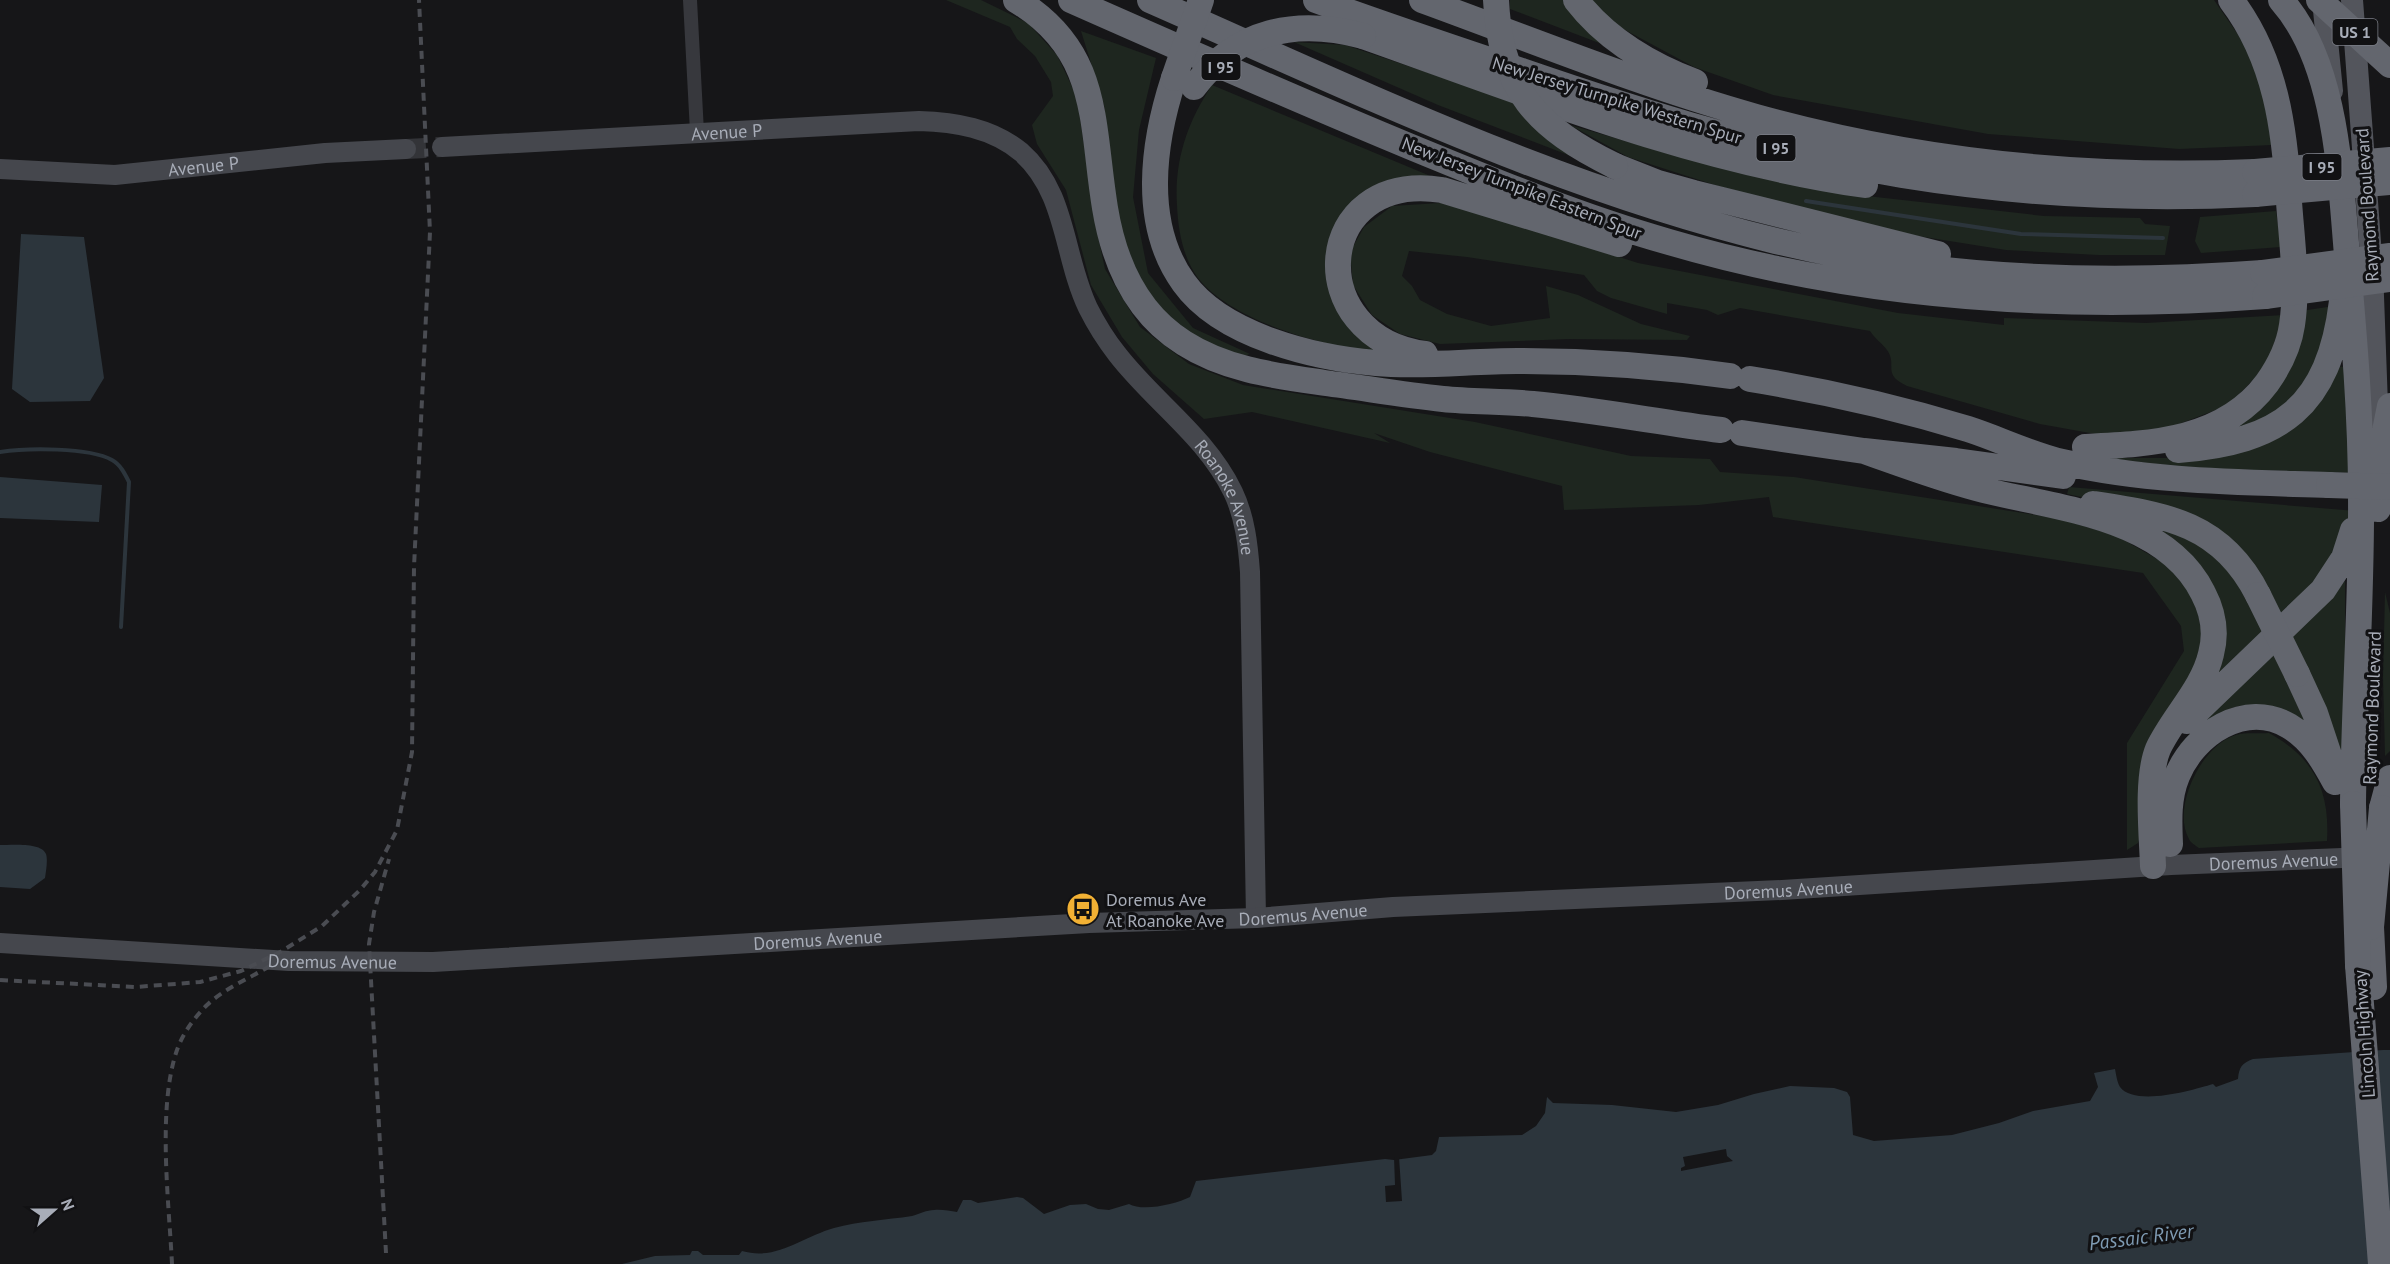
<svg xmlns="http://www.w3.org/2000/svg" width="2390" height="1264" viewBox="0 0 2390 1264" font-family="'PT Sans',sans-serif">
  <style>
    .green { fill: #1e261f }
    .water { fill: #2c353c }
    .pier { fill: #161618 }
    .lines { fill: none; stroke-linecap: round; stroke-linejoin: round }
    .stream { stroke: #2c353c; stroke-width: 4 }
    .secondary-tunnel { stroke: #333438; stroke-width: 20; stroke-dasharray: 20 10; stroke-linecap: butt }
    .street { stroke: #37383d; stroke-width: 14 }
    .secondary { stroke: #45474d; stroke-width: 20 }
    .primary { stroke: #53555c; stroke-width: 22 }
    .highway { stroke: #63666e; stroke-width: 26 }
    .rail { stroke: #4a4c52; stroke-width: 4; stroke-dasharray: 8 6; stroke-linecap: butt }
    .highway-bridge { stroke: #63666e; stroke-width: 26 }
    .labels { text-anchor: middle; dominant-baseline: central; stroke-width: 6; stroke-linejoin: round; paint-order: stroke }
    .shield { fill: #111113; stroke: #7b7e86; stroke-width: 1.5 }
    .shield-label { font-size: 16px; font-weight: bold; fill: #a8adb8 }
    .street-label { font-size: 18px; fill: #a8adb8; stroke: #111113 }
    .poi-label { font-size: 18px; fill: #a8adb8; stroke: #111113; text-anchor: start }
    .water-label { font-size: 20px; font-style: italic; fill: #7f9bb3; stroke: #111113 }
  </style>
  <rect width="100%" height="100%" fill="#161618"/>
  <!-- green -->
  <path class="green" d="M 946,0 L 981,0 L 1028,23 L 1057,55 L 1077,97 L 1095,222 L 1105,269 L 1140,327 L 1189,364 L 1243,385 L 1475,422 L 1631,456 L 1710,459 L 1720,472 L 1794,477 L 2061,519 L 2117,536 L 2164,563 L 2194,595 L 2203,637 L 2138,843 L 2127,850 L 2127,743 L 2184,651 L 2181,626 L 2143,573 L 1773,517 L 1769,497 L 1699,505 L 1564,510 L 1562,486 L 1430,452 L 1374,433 L 1390,443 L 1252,412 L 1204,419 L 1153,374 L 1122,337 L 1091,285 L 1066,190 L 1037,144 L 1032,125 L 1053,96 L 1051,82 L 1035,56 L 1017,39 L 1010,27 Z
    M 1510,0 L 1571,0 L 1620,51 L 1510,9 Z
    M 1592,0 L 2214,0 L 2257,62 L 2272,145 L 2179,149 L 1988,134 L 1773,95 L 1694,67 L 1601,17 Z
    M 1081,31 L 1156,58 L 1139,130 L 1133,197 L 1148,273 L 1193,328 L 1250,354 L 1237,358 L 1180,330 L 1152,298 L 1126,253 L 1113,189 L 1104,105 Z
    M 1294,42 L 1345,45 L 1519,103 L 1615,173 L 1438,105 Z
    M 1212,85 L 1452,185 L 1400,182 L 1327,262 L 1385,355 C 1329,347 1235,324 1198,278 C 1183,258 1178,230 1177,205 C 1174,160 1188,121 1212,85 Z
    M 1570,125 L 1677,156 L 1867,196 L 2044,216 L 2140,218 L 2145,224 L 2170,226 L 2165,255 L 2099,255 L 2006,250 L 1880,230 L 1718,186 L 1628,157 Z
    M 1440,203 L 1501,219 L 1638,263 L 1898,313 L 2004,325 L 2004,318 L 2146,323 L 2284,315 L 2266,366 L 2229,405 L 2163,430 L 2101,435 L 2040,424 L 1907,386 C 1881,374 1898,365 1887,350 C 1882,343 1875,339 1870,331 L 1740,308 L 1718,315 L 1707,310 L 1667,303 L 1667,314 L 1611,298 L 1597,291 L 1584,275 L 1467,257 L 1409,251 L 1402,276 L 1412,286 L 1420,300 L 1447,314 L 1491,326 L 1550,318 L 1546,286 L 1578,295 L 1641,324 L 1690,336 L 1687,340 L 1568,339 L 1440,344 L 1400,334 L 1372,315 L 1353,285 L 1350,252 L 1364,227 L 1392,206 Z
    M 2276,211 L 2281,247 L 2201,253 L 2195,241 L 2200,217 Z
    M 2334,306 L 2314,372 L 2274,417 L 2228,432 L 2301,311 Z
    M 2335,366 L 2345,367 L 2355,473 L 2187,468 L 2107,458 L 2193,458 L 2266,441 Z
    M 2069,487 L 2356,511 L 2325,574 L 2278,618 L 2196,521 L 2067,494 Z
    M 2138,524 L 2180,530 L 2215,554 L 2239,583 L 2266,634 L 2203,698 L 2222,634 Z
    M 2345,581 L 2345,765 L 2289,639 Z
    M 2385,592 L 2390,613 L 2390,751 L 2385,756 L 2383,677 Z
    M 2273,651 L 2309,731 C 2292,723 2275,713 2258,707 C 2228,698 2201,728 2184,748 L 2180,744 L 2212,710 Z
    M 2269,733 C 2314,758 2330,790 2327,841 L 2199,848 C 2196,846 2190,842 2189,839 C 2171,808 2202,744 2236,735 C 2246,732 2259,734 2269,733 Z"/>
  <!-- water -->
  <path class="water" d="M 21,234 L 84,237 L 104,378 L 90,401 L 30,402 L 12,389 Z
    M 0,477 L 102,485 L 99,522 L 0,518 Z
    M 0,845 C 10,845 42,842 46,854 C 48,860 46,871 45,878 L 30,889 L 0,887 Z
    M 2383,1050 L 2390,1050 L 2390,1264 L 622,1264 L 655,1256 L 690,1255 L 692,1251 L 698,1251 L 703,1255 L 739,1255 L 742,1251 C 777,1261 802,1237 834,1228 C 859,1221 886,1220 912,1216 C 919,1214 927,1210 934,1210 C 941,1209 950,1211 957,1212 L 963,1200 L 971,1200 L 978,1203 L 1017,1197 L 1023,1198 L 1044,1214 L 1070,1205 L 1086,1204 L 1098,1209 L 1109,1210 L 1129,1204 C 1143,1212 1176,1204 1190,1197 L 1196,1181 L 1385,1159 L 1394,1160 L 1432,1155 L 1436,1151 L 1439,1137 L 1522,1135 L 1536,1126 L 1545,1113 L 1547,1097 L 1553,1103 L 1612,1105 L 1676,1112 L 1718,1105 L 1754,1094 L 1790,1086 L 1834,1088 L 1847,1092 L 1850,1097 L 1853,1135 L 1874,1141 L 1952,1135 L 1999,1123 L 2033,1111 L 2090,1101 L 2098,1087 L 2094,1073 L 2115,1069 C 2116,1074 2117,1082 2120,1087 C 2135,1107 2193,1090 2213,1084 L 2216,1087 L 2238,1079 C 2239,1067 2242,1063 2253,1059 Z"/>
  <!-- pier -->
  <path class="pier" d="M 1726,1149 L 1727,1156 L 1733,1161 L 1681,1171 L 1681,1168 L 1685,1166 L 1683,1157 Z
    M 1394,1157 L 1399,1157 L 1402,1201 L 1386,1202 L 1385,1186 L 1395,1185 Z"/>
  <g class="lines">
    <!-- stream -->
    <path class="stream" d="M 1806,201 L 2021,234 L 2163,238
      M 0,452 C 26,448 89,447 112,460 C 120,464 125,474 129,482 L 121,627"/>
    <!-- secondary-tunnel -->
    <path class="secondary-tunnel" d="M 406,149 L 442,147"/>
    <!-- street -->
    <path class="street" d="M 690,0 L 697,132"/>
    <!-- secondary -->
    <g class="secondary">
      <path id="s1" d="M 442,147 L 919,121 C 955,122 992,128 1021,152 C 1067,192 1063,256 1088,308 C 1096,324 1106,340 1117,354 C 1154,402 1206,436 1233,492 C 1245,517 1248,545 1250,572 L 1256,918"/>
      <path id="s2" d="M 0,169 L 115,175 L 325,153 L 406,149"/>
      <path id="s3" d="M 0,943 L 289,961 L 433,962 L 1089,923 L 1256,918 L 1393,907 L 1782,890 L 2171,865 L 2367,857"/>
    </g>
    <!-- primary -->
    <path class="primary" d="M 2323,0 L 2332,91
      M 2352,0 L 2372,269 L 2378,433"/>
    <!-- highway -->
    <path class="highway" d="M 1016,0 C 1101,51 1091,123 1105,208 C 1114,263 1136,313 1184,343 C 1226,370 1277,376 1325,383 C 1364,388 1403,395 1443,399 C 1472,402 1503,401 1533,404 C 1596,410 1658,422 1721,430
      M 1071,0 C 1184,50 1297,100 1411,147 C 1496,182 1581,217 1669,242 C 1863,299 2065,311 2265,296
      M 1150,0 C 1355,90 1557,188 1776,241 C 1935,280 2100,285 2263,273
      M 1316,0 C 1384,25 1453,48 1522,71 C 1647,114 1772,153 1902,175 C 2019,194 2136,200 2255,194
      M 1422,0 C 1532,40 1642,85 1756,117 C 1918,162 2087,179 2255,172
      M 1576,0 C 1606,39 1650,65 1695,82
      M 2281,0 C 2337,63 2340,175 2347,255 C 2354,335 2361,415 2361,495 C 2362,598 2354,701 2353,804
      M 1363,36 C 1527,94 1691,160 1865,185
      M 1174,78 C 1153,142 1141,224 1184,283 C 1222,336 1315,358 1376,363 C 1423,367 1470,361 1517,361 C 1588,361 1659,366 1730,376
      M 1615,166 L 1658,183 L 1694,193 L 1938,254
      M 1425,354 C 1301,337 1312,170 1442,190 L 1619,244
      M 1750,379 C 1825,391 1896,407 1968,429 C 1999,439 2029,454 2062,462 C 2150,482 2240,482 2329,485
      M 1742,433 L 1864,451 L 1956,461 L 2063,476
      M 2085,447 C 2151,444 2224,441 2267,383 C 2279,366 2289,346 2292,325 C 2298,285 2292,243 2289,202 C 2285,130 2276,59 2231,0
      M 2178,450 C 2281,442 2329,407 2342,301
      M 1864,451 C 1901,464 1938,478 1976,488 C 2050,508 2164,514 2203,593 C 2213,612 2217,632 2211,654 C 2203,689 2173,717 2158,749 C 2146,778 2152,835 2153,866
      M 2093,504 C 2166,515 2222,523 2258,595
      M 2378,509 L 2379,461 L 2390,406
      M 2297,674 L 2315,713 L 2331,761
      M 2187,721 L 2323,590 L 2344,558 L 2353,530
      M 2382,808 L 2390,778
      M 2170,844 C 2169,820 2168,798 2177,776 C 2194,734 2245,700 2289,726 C 2311,739 2323,760 2335,782
      M 2371,927 L 2374,987
      M 2358,965 L 2381,1264"/>
    <!-- rail -->
    <path class="rail" d="M 0,980 L 136,987 L 200,982 L 241,971 L 282,951 L 322,926 L 360,890 L 375,872 L 397,830 L 412,752 L 414,567 L 430,232 L 419,0
      M 386,1253 L 369,944 L 374,912 L 389,859
      M 172,1264 C 169,1202 157,1108 177,1050 C 183,1033 194,1018 207,1005 C 226,987 251,978 273,964"/>
    <!-- highway-bridge -->
    <path class="highway-bridge" d="M 1496,0 C 1500,89 1537,128 1615,166
      M 2319,0 L 2390,65
      M 1174,78 L 1201,0
      M 1194,87 C 1237,30 1296,18 1363,36
      M 2255,172 L 2390,160
      M 2255,194 L 2390,182
      M 2263,273 L 2390,256
      M 2265,296 L 2390,279
      M 2329,485 L 2390,487
      M 2258,595 L 2297,674
      M 2353,804 L 2358,965
      M 2371,927 L 2382,808"/>
  </g>
  <!-- icons -->
  <defs>
    <symbol id="bus-disc" viewBox="-11 -11 22 22"><circle r="9.5" fill="#f2b134" stroke="#111113"/><path d="M-5-6H5V4H4V6H2V4H-2V6H-4V4H-5ZM-3.5-4V0h7V-4ZM-3.5 1.2v1.5H-2V1.2ZM2 1.2v1.5H3.5V1.2Z" fill="#111"/></symbol>
  </defs>
  <g fill-rule="evenodd">
    <use href="#bus-disc" x="1064" y="890" width="38" height="38"/>
  </g>
  <g class="labels">
    <!-- shield labels -->
    <g class="shield">
      <rect x="2332.5" y="19" width="45" height="26" rx="4.5"/>
      <rect x="1201.5" y="54" width="39" height="26" rx="4.5"/>
      <rect x="1756.5" y="135" width="39" height="26" rx="4.5"/>
      <rect x="2302.5" y="154" width="39" height="26" rx="4.5"/>
    </g>
    <g class="shield-label">
      <text x="2355" y="32">US 1</text>
      <text x="1221" y="67">I 95</text>
      <text x="1776" y="148">I 95</text>
      <text x="2322" y="167">I 95</text>
    </g>
    <!-- street labels -->
    <g class="street-label">
      <text transform="translate(1617 100) rotate(17)">New Jersey Turnpike Western Spur</text>
      <text stroke="none"><textPath href="#s1" startOffset="285">Avenue P</textPath></text>
      <text stroke="none"><textPath href="#s2" startOffset="204">Avenue P</textPath></text>
      <text transform="translate(1522 188) rotate(21)">New Jersey Turnpike Eastern Spur</text>
      <text transform="translate(2367 205) rotate(-94)">Raymond Boulevard</text>
      <text stroke="none"><textPath href="#s1" startOffset="996">Roanoke Avenue</textPath></text>
      <text transform="translate(2372 708) rotate(-88)">Raymond Boulevard</text>
      <text stroke="none"><textPath href="#s3" startOffset="2277">Doremus Avenue</textPath></text>
      <text stroke="none"><textPath href="#s3" startOffset="1791">Doremus Avenue</textPath></text>
      <text stroke="none"><textPath href="#s3" startOffset="1305">Doremus Avenue</textPath></text>
      <text stroke="none"><textPath href="#s3" startOffset="819">Doremus Avenue</textPath></text>
      <text stroke="none"><textPath href="#s3" startOffset="333">Doremus Avenue</textPath></text>
      <text transform="translate(2364 1034) rotate(-94)">Lincoln Highway</text>
    </g>
    <!-- poi labels -->
    <g class="poi-label">
      <text x="1106" y="899">Doremus Ave<tspan x="1106" dy="21">At Roanoke Ave</tspan></text>
    </g>
    <!-- water labels -->
    <g class="water-label">
      <text transform="translate(2141 1237) rotate(-7)">Passaic River</text>
    </g>
  </g>
  <!-- north arrow -->
  <g transform="translate(54 1210) rotate(69)" stroke="#111113" stroke-width="4.5" paint-order="stroke">
  <path d="M0-4.5L10 22L0 15L-10 22Z" fill="#a8adb8"/>
  <text y="-9" font-size="16" font-weight="bold" text-anchor="middle" fill="#a8adb8">N</text>
  </g>
</svg>
